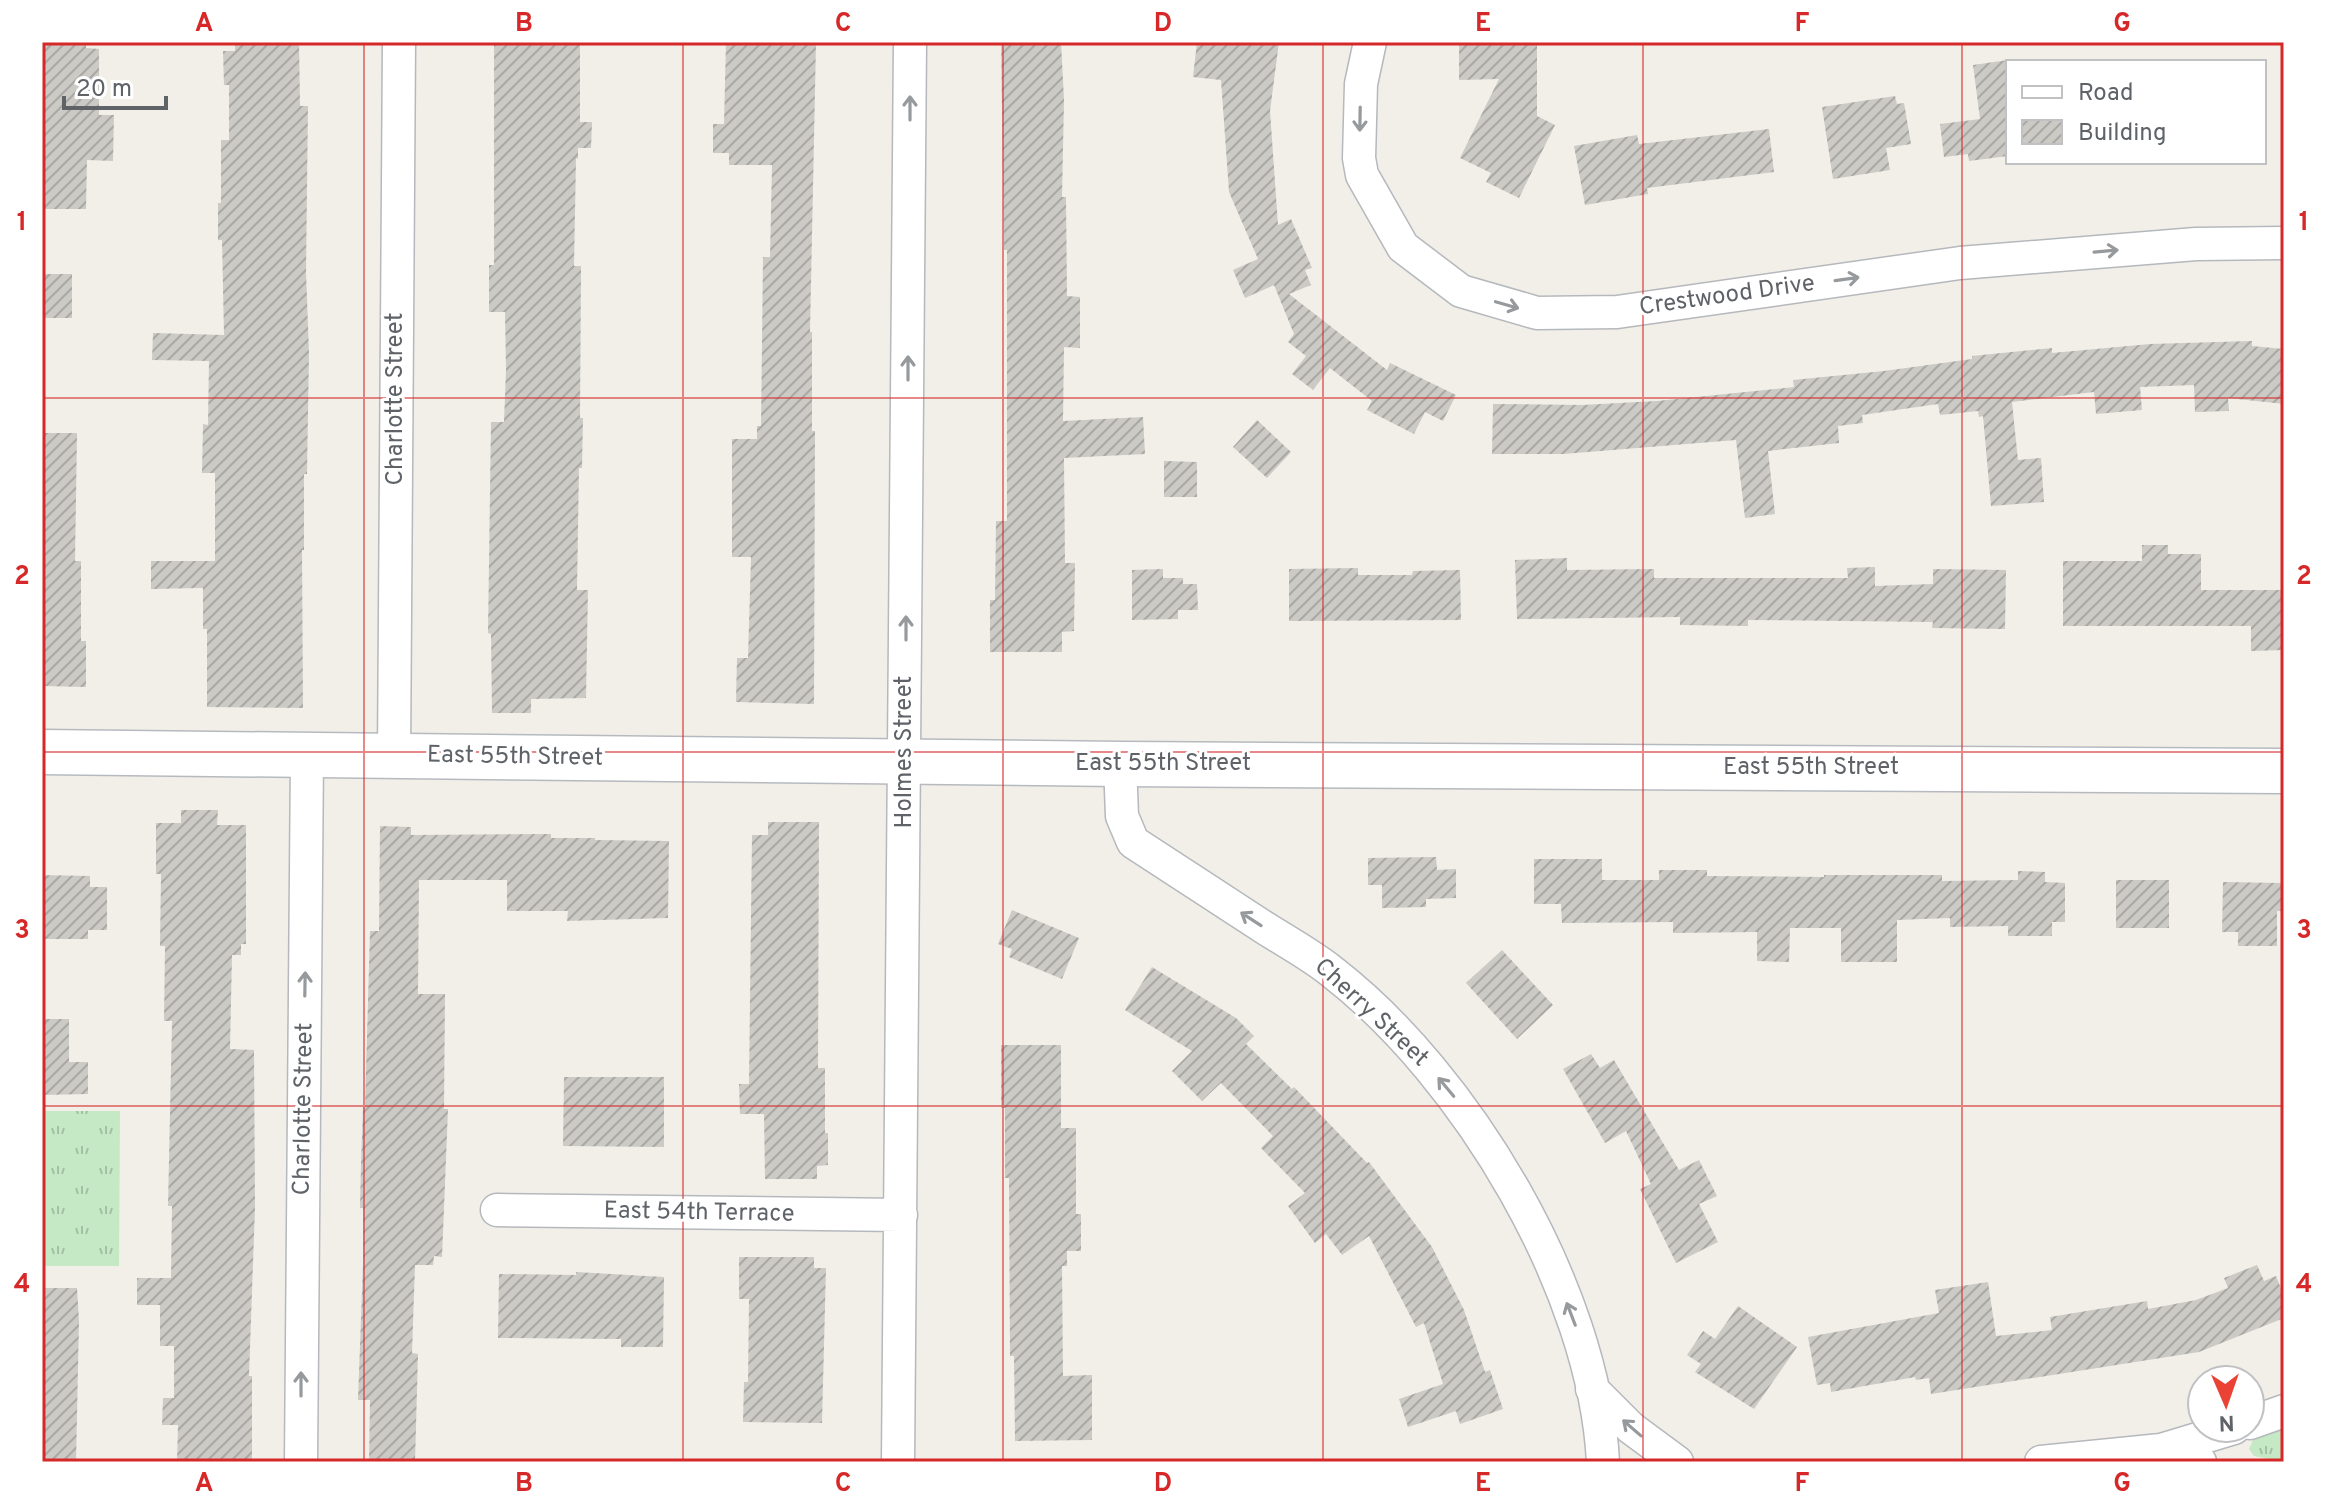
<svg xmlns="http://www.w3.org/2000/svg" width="2326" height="1504" viewBox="0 0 2326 1504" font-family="Overpass,sans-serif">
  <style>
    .grass { fill: url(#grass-tufts) }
    .building { fill: url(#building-hatch) }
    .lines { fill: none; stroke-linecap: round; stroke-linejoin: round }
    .street-casing { stroke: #b5b8bc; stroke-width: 35 }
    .secondary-casing { stroke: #b6babf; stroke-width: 47 }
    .street { stroke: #fff; stroke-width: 32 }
    .secondary { stroke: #fff; stroke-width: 44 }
    .oneway { stroke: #979a9d }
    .grid { fill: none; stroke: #d62828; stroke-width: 2; stroke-opacity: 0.55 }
    .labels { text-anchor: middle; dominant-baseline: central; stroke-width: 6; stroke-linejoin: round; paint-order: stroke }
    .street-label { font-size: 24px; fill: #5f6368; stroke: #fff }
    .neatline { fill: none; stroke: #d62828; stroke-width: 3 }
    .grid-label { font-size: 26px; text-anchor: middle; font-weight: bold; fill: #d62828 }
  </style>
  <defs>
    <pattern id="grass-tufts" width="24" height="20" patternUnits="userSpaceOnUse" patternTransform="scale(2)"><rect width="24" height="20" fill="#c5e8c5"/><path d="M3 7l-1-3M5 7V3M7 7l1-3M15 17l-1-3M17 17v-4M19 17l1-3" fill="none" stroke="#a3c0a4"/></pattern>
    <pattern id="building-hatch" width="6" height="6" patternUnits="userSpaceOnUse" patternTransform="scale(2)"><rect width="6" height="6" fill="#cccac5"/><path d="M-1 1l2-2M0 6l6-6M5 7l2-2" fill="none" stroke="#a9a8a4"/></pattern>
  </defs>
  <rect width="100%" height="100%" fill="#f1efe8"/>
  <!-- grass -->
  <path class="grass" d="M 42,1111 L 120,1111 L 119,1266 L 42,1266 Z
    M 2284,1427 L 2284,1462 L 2254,1456 L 2249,1449 L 2253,1440 Z"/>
  <!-- building -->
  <path class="building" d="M 42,42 L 86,42 L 86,48 L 99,49 L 99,115 L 114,115 L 113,161 L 87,160 L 86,209 L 42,209 Z
    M 235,42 L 299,42 L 300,106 L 308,106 L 306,272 L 309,353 L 307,474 L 304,474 L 304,550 L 302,550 L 303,708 L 207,707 L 207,629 L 203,629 L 203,588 L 151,589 L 151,561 L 215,561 L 215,473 L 202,473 L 203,424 L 208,425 L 209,361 L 152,360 L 153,333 L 224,335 L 222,240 L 218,240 L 218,203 L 221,203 L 221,140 L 229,140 L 229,85 L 224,85 L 223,51 L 235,51 Z
    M 494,42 L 580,42 L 580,122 L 592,122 L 591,148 L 578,148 L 578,159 L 576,158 L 574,266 L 581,266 L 580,418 L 583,418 L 582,468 L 579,468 L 577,590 L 588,590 L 586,698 L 531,699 L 531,713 L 492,713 L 491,634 L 488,633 L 491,422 L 504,422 L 506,370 L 505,312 L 489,312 L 489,265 L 494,265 Z
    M 726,42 L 816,42 L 810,332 L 812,332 L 812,431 L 815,431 L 814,704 L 736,702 L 737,658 L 748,658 L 751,557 L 732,557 L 732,439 L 757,439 L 757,426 L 761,426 L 763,257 L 770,257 L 772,165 L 729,165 L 729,153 L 713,153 L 713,124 L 724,124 Z
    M 1001,42 L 1061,42 L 1064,100 L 1062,197 L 1066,197 L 1067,296 L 1080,297 L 1080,348 L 1064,347 L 1063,421 L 1143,417 L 1145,454 L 1064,458 L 1065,563 L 1075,563 L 1074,631 L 1062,632 L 1062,652 L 990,652 L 990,600 L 995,600 L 996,521 L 1007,521 L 1007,250 L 1004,250 Z
    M 1197,42 L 1279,42 L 1270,111 L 1278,225 L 1291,219 L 1312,268 L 1305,270 L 1311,285 L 1289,294 L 1387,370 L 1390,363 L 1456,395 L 1443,421 L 1425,412 L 1414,434 L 1367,410 L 1372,401 L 1330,368 L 1313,390 L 1292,374 L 1306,356 L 1288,342 L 1294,334 L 1274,285 L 1245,298 L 1233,270 L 1258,259 L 1229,192 L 1221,80 L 1193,77 Z
    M 1459,42 L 1537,42 L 1537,116 L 1555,125 L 1519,198 L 1486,182 L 1491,173 L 1460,158 L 1499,79 L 1459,80 Z
    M 2008,60 L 2008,156 L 1969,161 L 1968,154 L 1944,157 L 1940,124 L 1980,119 L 1973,65 Z
    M 1895,96 L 1897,104 L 1904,103 L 1911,144 L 1886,148 L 1890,170 L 1833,179 L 1822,107 Z
    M 1769,129 L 1774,172 L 1647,188 L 1648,194 L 1585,205 L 1574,146 L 1637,135 L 1639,144 Z
    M 42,274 L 72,274 L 72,318 L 42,318 Z
    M 2252,341 L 2252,346 L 2284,349 L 2284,404 L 2228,398 L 2229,411 L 2195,412 L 2194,385 L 2140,387 L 2142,410 L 2096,414 L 2094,392 L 2012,402 L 2018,460 L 2041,458 L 2044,502 L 1991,506 L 1983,416 L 1979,417 L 1978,411 L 1940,415 L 1938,404 L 1862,415 L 1863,423 L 1838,426 L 1839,443 L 1768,451 L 1775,514 L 1745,518 L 1736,440 L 1563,454 L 1492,454 L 1493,404 L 1582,405 L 1657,401 L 1794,387 L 1793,380 L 1884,371 L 1972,359 L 1972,356 L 2052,348 L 2052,353 L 2150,344 Z
    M 1257,420 L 1291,452 L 1267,478 L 1233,447 Z
    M 42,433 L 77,433 L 75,561 L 81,561 L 81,641 L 86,641 L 86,687 L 42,686 Z
    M 1164,461 L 1197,462 L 1197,497 L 1164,497 Z
    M 2142,545 L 2168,545 L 2168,554 L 2201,554 L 2201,590 L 2284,590 L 2284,650 L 2251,651 L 2251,626 L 2063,626 L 2063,561 L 2142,561 Z
    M 1567,558 L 1567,570 L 1654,569 L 1654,578 L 1848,578 L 1847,568 L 1875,567 L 1875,586 L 1933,584 L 1933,569 L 2006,570 L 2005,629 L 1932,628 L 1933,622 L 1748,620 L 1748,626 L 1680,625 L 1680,617 L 1517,619 L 1515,560 Z
    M 1358,568 L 1358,575 L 1412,575 L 1413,571 L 1460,570 L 1461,620 L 1289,621 L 1289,569 Z
    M 1163,569 L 1163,578 L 1183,578 L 1183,584 L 1197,584 L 1198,610 L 1178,610 L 1178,619 L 1132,620 L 1132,570 Z
    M 181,810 L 218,810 L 217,825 L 246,825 L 246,944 L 241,944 L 241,955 L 232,955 L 230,1049 L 254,1050 L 255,1207 L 249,1376 L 252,1376 L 252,1462 L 177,1462 L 178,1425 L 162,1425 L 163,1398 L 174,1398 L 174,1346 L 160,1346 L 160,1305 L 137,1305 L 137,1278 L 171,1278 L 172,1206 L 168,1206 L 172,1021 L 164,1021 L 165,946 L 160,946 L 161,874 L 156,874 L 156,823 L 181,823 Z
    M 768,822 L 819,822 L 818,1068 L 825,1068 L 825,1133 L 828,1133 L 828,1165 L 817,1166 L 817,1179 L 765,1179 L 764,1114 L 740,1114 L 739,1084 L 749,1084 L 752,835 L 768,835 Z
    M 380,826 L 411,827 L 411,835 L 551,834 L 551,838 L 595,838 L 595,840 L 669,841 L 668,918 L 567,921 L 568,911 L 507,911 L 507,880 L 419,880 L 418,994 L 445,994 L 444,1109 L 448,1109 L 442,1257 L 434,1256 L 433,1265 L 415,1265 L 412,1353 L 418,1354 L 415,1462 L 369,1462 L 370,1400 L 358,1400 L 363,1264 L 363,1208 L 360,1208 L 361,1164 L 363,1107 L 365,1107 L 370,931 L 379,931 Z
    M 1436,857 L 1437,870 L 1456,869 L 1456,898 L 1426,899 L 1426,907 L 1382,908 L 1382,885 L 1368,885 L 1368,858 Z
    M 1534,859 L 1602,859 L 1602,880 L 1659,880 L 1659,870 L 1707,870 L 1707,876 L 1824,877 L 1824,875 L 1942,875 L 1942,881 L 2018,880 L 2018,871 L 2045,872 L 2045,882 L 2065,883 L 2065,922 L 2052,922 L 2052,936 L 2008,936 L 2008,926 L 1950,927 L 1950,918 L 1897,920 L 1897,962 L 1841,962 L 1841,928 L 1790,928 L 1789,962 L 1757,961 L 1757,932 L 1673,933 L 1673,922 L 1562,923 L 1561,904 L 1534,904 Z
    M 42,875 L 90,876 L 90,887 L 107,887 L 107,930 L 88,930 L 88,939 L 42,939 Z
    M 2116,880 L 2169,880 L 2169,928 L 2116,928 Z
    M 2223,882 L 2281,883 L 2281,911 L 2277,911 L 2277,946 L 2238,946 L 2238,932 L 2222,932 Z
    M 1012,910 L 1079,938 L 1062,979 L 1009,957 L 1012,949 L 998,944 Z
    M 1502,950 L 1553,1005 L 1517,1039 L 1466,983 Z
    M 1152,967 L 1236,1018 L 1254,1036 L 1246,1044 L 1292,1089 L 1294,1087 L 1367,1163 L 1369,1162 L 1432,1247 L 1464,1310 L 1485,1372 L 1490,1370 L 1503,1409 L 1460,1424 L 1456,1411 L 1408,1427 L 1399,1399 L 1443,1384 L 1424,1323 L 1416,1327 L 1369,1236 L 1342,1255 L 1326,1234 L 1315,1243 L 1288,1206 L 1305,1193 L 1261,1148 L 1273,1136 L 1221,1083 L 1202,1101 L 1172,1071 L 1192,1051 L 1125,1010 Z
    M 42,1019 L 69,1019 L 69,1062 L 88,1062 L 88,1094 L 42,1095 Z
    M 1001,1045 L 1061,1045 L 1061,1128 L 1076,1128 L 1076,1214 L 1081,1214 L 1081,1251 L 1067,1251 L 1067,1266 L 1062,1266 L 1063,1376 L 1092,1375 L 1092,1440 L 1015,1441 L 1014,1356 L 1010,1356 L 1009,1178 L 1005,1178 L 1005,1108 L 1001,1108 Z
    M 1591,1054 L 1600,1068 L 1614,1060 L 1679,1170 L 1699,1160 L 1717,1196 L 1699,1204 L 1718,1242 L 1676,1263 L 1640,1189 L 1651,1184 L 1626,1131 L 1605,1143 L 1563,1069 Z
    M 564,1077 L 664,1077 L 664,1147 L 563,1146 Z
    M 739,1257 L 814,1257 L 814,1268 L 826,1268 L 822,1423 L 743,1422 L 744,1382 L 748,1382 L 749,1299 L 739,1299 Z
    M 2257,1265 L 2264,1281 L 2276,1276 L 2284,1296 L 2284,1318 L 2199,1352 L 1931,1394 L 1929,1378 L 1916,1380 L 1915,1377 L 1831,1392 L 1830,1383 L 1817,1385 L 1808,1337 L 1939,1313 L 1935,1290 L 1988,1282 L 1996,1336 L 2052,1330 L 2050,1317 L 2147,1301 L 2148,1309 L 2196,1300 L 2228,1288 L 2224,1278 Z
    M 576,1272 L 664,1277 L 663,1347 L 621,1347 L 621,1339 L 498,1338 L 499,1274 L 576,1275 Z
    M 42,1288 L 77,1288 L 79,1321 L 76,1462 L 42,1462 Z
    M 1738,1306 L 1797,1347 L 1754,1409 L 1695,1372 L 1701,1364 L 1687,1355 L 1703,1331 L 1715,1339 Z"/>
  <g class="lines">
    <defs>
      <path id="street" d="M 1370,42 L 1361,84 L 1359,158 L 1362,175 L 1403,247 L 1461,291 L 1537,313 L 1617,312 L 1960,263 L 2196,244 L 2284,243
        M 394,756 L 399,42
        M 1120,764 L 1122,816 L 1133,842 C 1177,871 1221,899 1265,928 C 1287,942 1311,955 1331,971 C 1467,1076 1594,1289 1603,1462
        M 497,1210 L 901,1215
        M 1592,1389 L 1631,1428 L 1677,1462
        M 2250,1423 L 2284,1411
        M 2161,1450 L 2234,1428
        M 301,1462 L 307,755
        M 898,1462 L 910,42
        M 2041,1462 L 2161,1450 L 2200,1462"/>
      <path id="secondary" d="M 42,752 L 1120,764 L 2284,771"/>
    </defs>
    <!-- street casing -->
    <use href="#street" class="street-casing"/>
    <!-- secondary casing -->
    <use href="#secondary" class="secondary-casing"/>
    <!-- street -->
    <use href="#street" class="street"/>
    <!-- secondary -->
    <use href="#secondary" class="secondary"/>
  </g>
  <!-- one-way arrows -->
  <defs><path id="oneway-shaft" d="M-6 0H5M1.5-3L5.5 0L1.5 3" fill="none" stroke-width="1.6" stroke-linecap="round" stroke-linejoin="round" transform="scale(2)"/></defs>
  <g class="oneway">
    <use href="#oneway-shaft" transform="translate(910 108) rotate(-90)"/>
    <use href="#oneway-shaft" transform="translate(1360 119) rotate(91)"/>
    <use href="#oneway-shaft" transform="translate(2106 251) rotate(-5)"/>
    <use href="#oneway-shaft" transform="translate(1847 279) rotate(-8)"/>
    <use href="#oneway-shaft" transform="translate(1507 305) rotate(16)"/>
    <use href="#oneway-shaft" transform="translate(908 368) rotate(-90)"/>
    <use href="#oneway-shaft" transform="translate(906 628) rotate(-90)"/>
    <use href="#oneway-shaft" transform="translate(1251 919) rotate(-147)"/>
    <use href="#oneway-shaft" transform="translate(305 984) rotate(-89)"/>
    <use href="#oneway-shaft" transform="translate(1446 1087) rotate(-130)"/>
    <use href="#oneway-shaft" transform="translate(1571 1314) rotate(-111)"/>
    <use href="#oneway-shaft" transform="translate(301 1384) rotate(-90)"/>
    <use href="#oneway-shaft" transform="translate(1632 1428) rotate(-139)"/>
  </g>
  <!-- grid -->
  <path class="grid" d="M 364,42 L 364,1462M 683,42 L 683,1462M 1003,42 L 1003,1462M 1323,42 L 1323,1462M 1643,42 L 1643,1462M 1962,42 L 1962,1462M 42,398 L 2284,398M 42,752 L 2284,752M 42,1106 L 2284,1106"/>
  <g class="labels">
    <!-- street labels -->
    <g class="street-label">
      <text transform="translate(1727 296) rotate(-8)">Crestwood Drive</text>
      <text transform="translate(396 399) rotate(-90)">Charlotte Street</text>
      <text transform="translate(905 752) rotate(-90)">Holmes Street</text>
      <text transform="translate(515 757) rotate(1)">East 55th Street</text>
      <text x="1163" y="764">East 55th Street</text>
      <text x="1811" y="768">East 55th Street</text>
      <text transform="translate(1371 1013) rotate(43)">Cherry Street</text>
      <text transform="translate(304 1109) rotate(-89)">Charlotte Street</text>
      <text transform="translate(699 1213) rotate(1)">East 54th Terrace</text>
    </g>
  </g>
  <!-- border -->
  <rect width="2326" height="1504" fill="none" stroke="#ffffff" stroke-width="88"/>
  <!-- legend -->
  <rect x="2006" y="60" width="260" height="104" fill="#ffffff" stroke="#bfc1c3" stroke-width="2"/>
  <rect x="2022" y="86" width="40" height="12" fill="#ffffff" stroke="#bfc1c3" stroke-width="2"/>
  <text x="2078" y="100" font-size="24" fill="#5f6368">Road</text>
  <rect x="2022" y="120" width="40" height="24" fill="url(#building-hatch)" stroke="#bfc1c3" stroke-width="2"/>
  <text x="2078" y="140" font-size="24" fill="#5f6368">Building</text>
  <!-- north arrow -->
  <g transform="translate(2226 1404) rotate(178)"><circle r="38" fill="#ffffff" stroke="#bfc1c3" stroke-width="2"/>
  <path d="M0-6L14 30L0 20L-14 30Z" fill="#ea4335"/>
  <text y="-12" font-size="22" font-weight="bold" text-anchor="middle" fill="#5f6368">N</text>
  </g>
  <!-- scale -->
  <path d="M64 96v12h102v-12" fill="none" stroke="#5f6368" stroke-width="4"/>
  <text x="76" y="96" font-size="24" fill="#5f6368" stroke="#ffffff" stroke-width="6" paint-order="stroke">20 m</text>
  <rect x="44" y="44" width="2238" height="1416" class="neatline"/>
  <g class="grid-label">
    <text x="204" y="31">A</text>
    <text x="524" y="31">B</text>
    <text x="843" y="31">C</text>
    <text x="1163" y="31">D</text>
    <text x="1483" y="31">E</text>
    <text x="1802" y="31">F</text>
    <text x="2122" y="31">G</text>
    <text x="22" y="230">1</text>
    <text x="2304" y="230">1</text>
    <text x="22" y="584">2</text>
    <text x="2304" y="584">2</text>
    <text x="22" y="938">3</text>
    <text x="2304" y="938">3</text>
    <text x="22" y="1292">4</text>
    <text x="2304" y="1292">4</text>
    <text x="204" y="1491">A</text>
    <text x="524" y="1491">B</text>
    <text x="843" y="1491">C</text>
    <text x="1163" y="1491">D</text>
    <text x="1483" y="1491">E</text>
    <text x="1802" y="1491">F</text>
    <text x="2122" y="1491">G</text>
  </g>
</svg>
